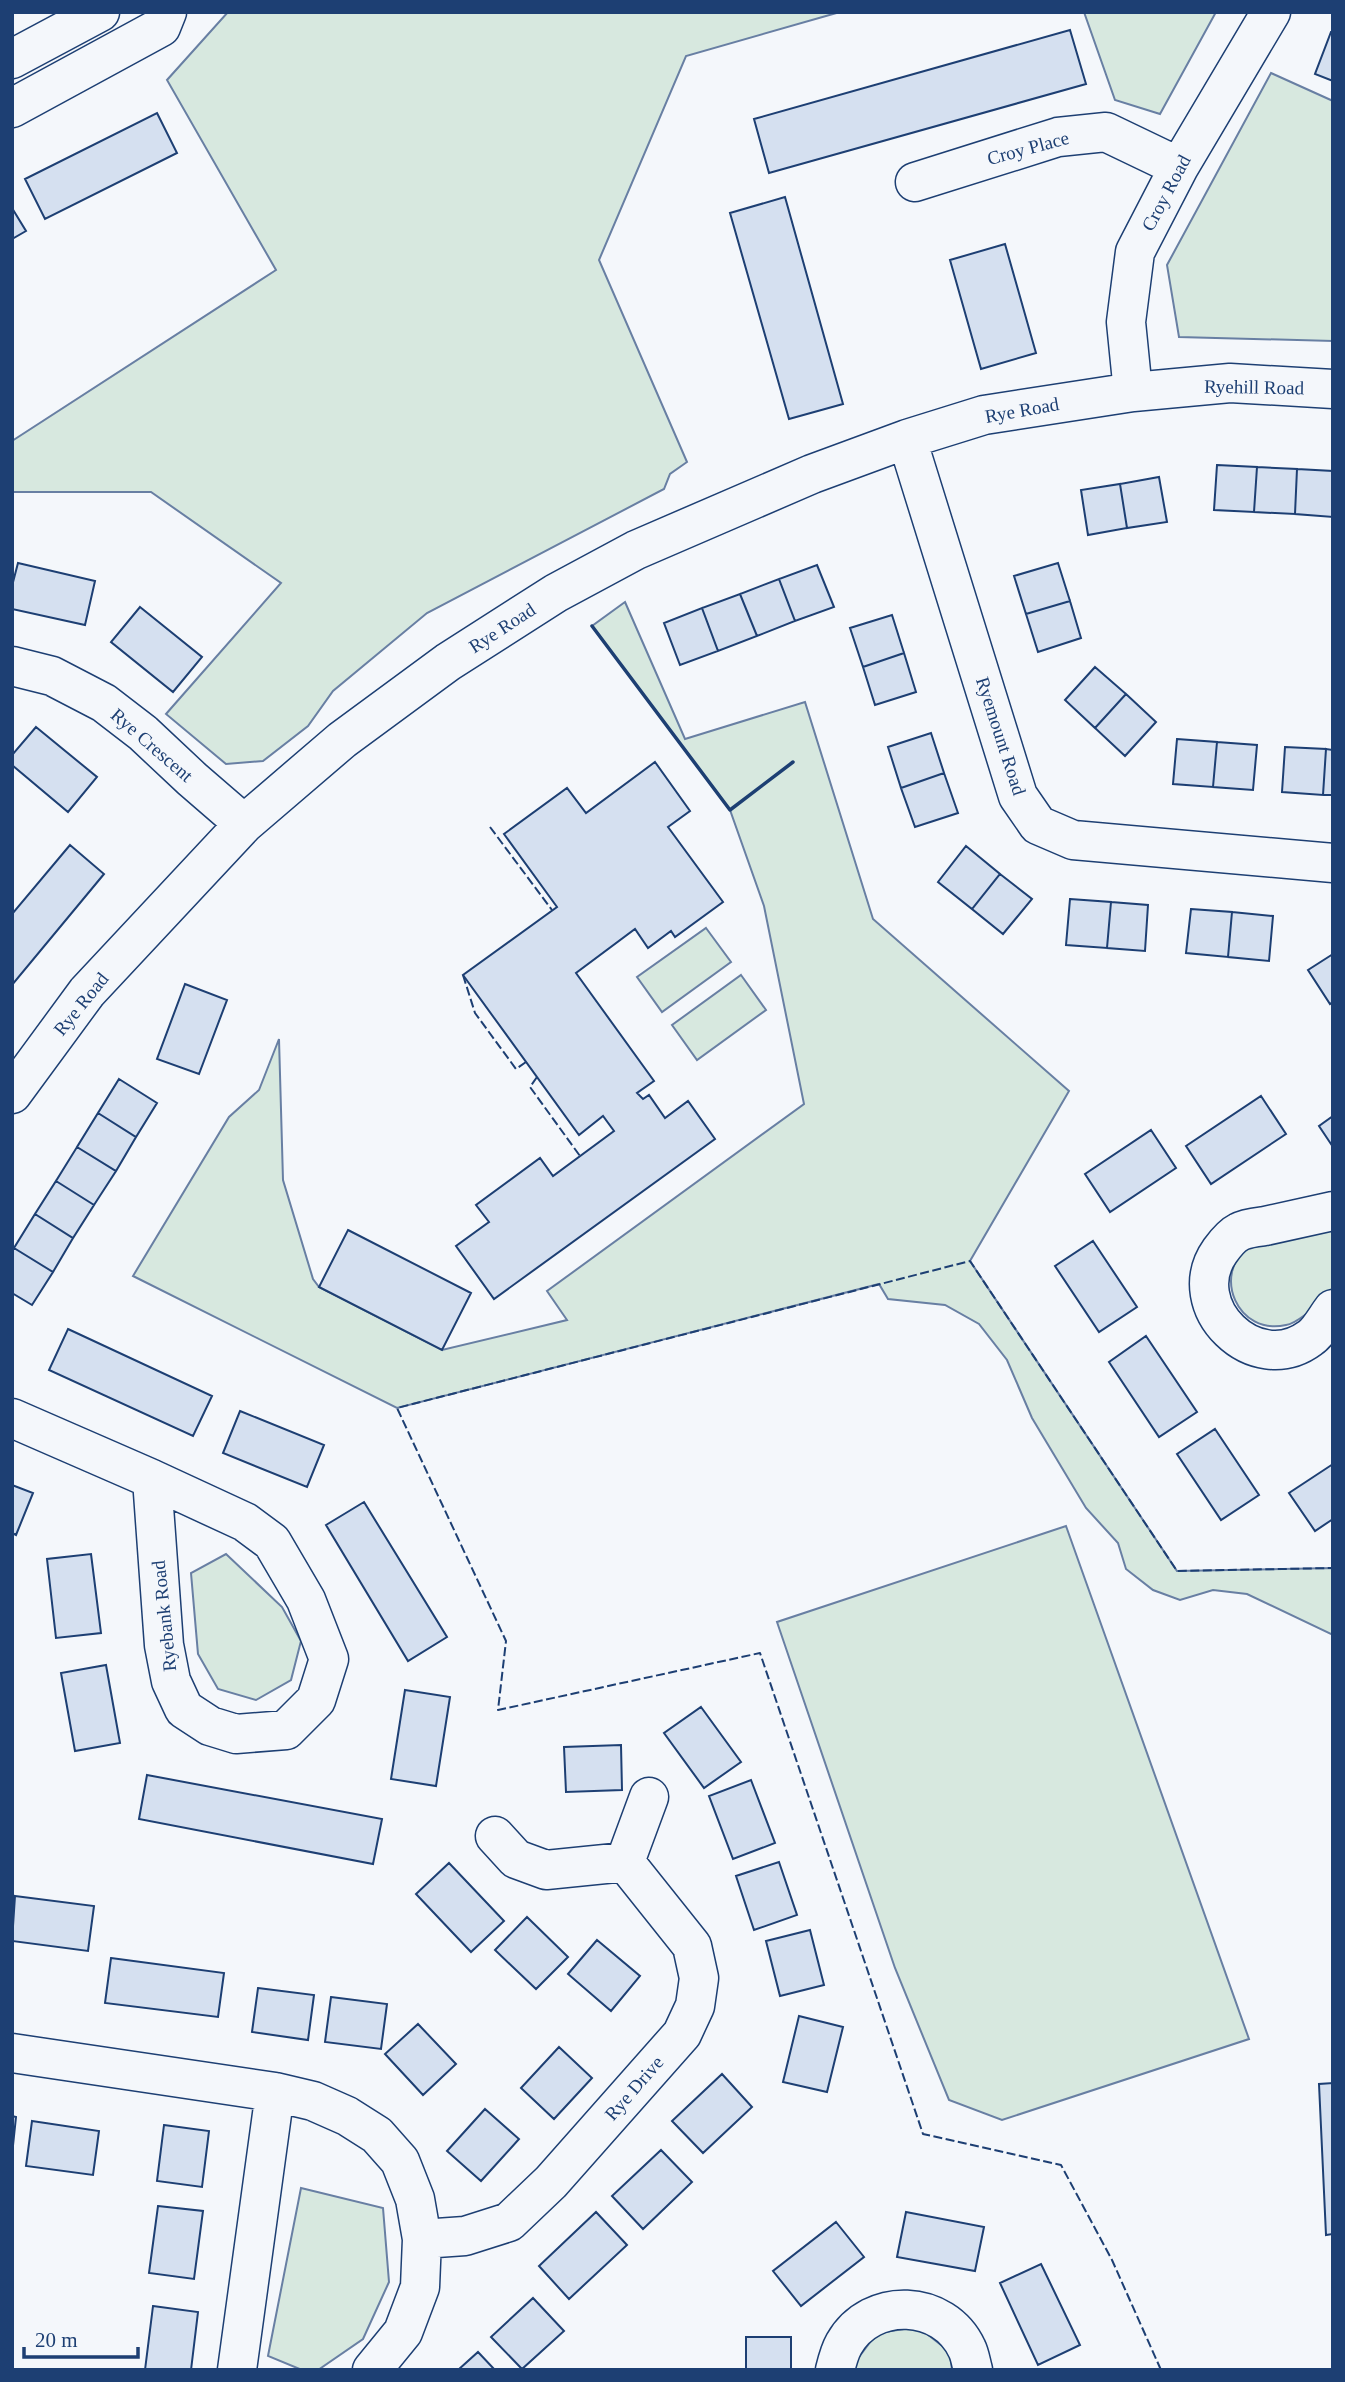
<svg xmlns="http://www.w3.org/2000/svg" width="1345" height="2382" viewBox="0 0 1345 2382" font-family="Georgia,serif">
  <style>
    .green { fill: #d7e8df; stroke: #687fa3; stroke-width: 2 }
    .building { fill: #d5e0f0; stroke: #1d3f73; stroke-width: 2 }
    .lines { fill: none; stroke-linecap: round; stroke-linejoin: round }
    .minor-casing { stroke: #1d3f73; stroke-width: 41 }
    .minor { stroke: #f4f7fb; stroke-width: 38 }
    .fence { stroke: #1d3f73; stroke-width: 2; stroke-dasharray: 9 3.5; stroke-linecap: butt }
    .wall { stroke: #1d3f73; stroke-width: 3.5 }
    .labels { text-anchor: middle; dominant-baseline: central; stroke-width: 5; stroke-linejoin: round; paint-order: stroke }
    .street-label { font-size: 19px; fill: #1d3f73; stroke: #f4f7fb }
  </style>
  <rect width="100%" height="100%" fill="#f4f7fb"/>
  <!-- green -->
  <path class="green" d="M 228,12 L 840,12 L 686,56 L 599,260 L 687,462 L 670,474 L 664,489 L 427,613 L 333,691 L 308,726 L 263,761 L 226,764 L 166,714 L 281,583 L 151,492 L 12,492 L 12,441 L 276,270 L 167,80 Z
    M 1084,12 L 1216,12 L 1160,114 L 1115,100 Z
    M 1271,73 L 1333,101 L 1333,341 L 1179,337 L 1167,265 Z
    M 625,602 L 685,739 L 805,702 L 873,919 L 1069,1091 L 970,1261 L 1177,1571 L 1333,1568 L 1333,1635 L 1247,1594 L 1213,1590 L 1180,1600 L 1153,1590 L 1126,1569 L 1118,1543 L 1086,1508 L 1032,1418 L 1007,1360 L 979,1324 L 945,1305 L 888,1299 L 879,1284 L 397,1408 L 133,1276 L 229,1117 L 259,1090 L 279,1039 L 283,1180 L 313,1279 L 319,1287 L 442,1350 L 567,1320 L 547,1291 L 804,1104 L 764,906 L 730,810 L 592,626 Z
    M 706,928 L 731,962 L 662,1012 L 637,977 Z
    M 741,975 L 766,1010 L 697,1060 L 672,1025 Z
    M 1333,1225 C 1333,1240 1336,1279 1333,1290 C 1330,1301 1317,1306 1309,1312 C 1302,1317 1294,1324 1286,1325 C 1238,1336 1211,1275 1249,1245 C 1255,1239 1319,1228 1333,1225 Z
    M 1066,1526 L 1249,2039 L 1002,2120 L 949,2100 L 895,1968 L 777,1622 Z
    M 226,1554 L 282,1607 L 301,1641 L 291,1680 L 256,1700 L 218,1689 L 198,1654 L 191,1573 Z
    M 301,2188 L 383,2208 L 389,2282 L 363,2339 L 318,2370 L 302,2370 L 268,2356 Z
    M 918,2327 L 950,2352 L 952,2370 L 854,2370 L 853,2365 L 877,2333 Z"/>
  <!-- building -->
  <path class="building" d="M 1070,30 L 1086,84 L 769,173 L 754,119 Z
    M 1331,32 L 1333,32 L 1333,81 L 1315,74 Z
    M 157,113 L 177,153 L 45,219 L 25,179 Z
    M 785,197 L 843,404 L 789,419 L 730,213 Z
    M 12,208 L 26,231 L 12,239 Z
    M 1005,244 L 1036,353 L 981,369 L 950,260 Z
    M 1217,465 L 1257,467 L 1254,512 L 1214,510 Z
    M 1257,467 L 1297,469 L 1295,514 L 1254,512 Z
    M 1297,469 L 1333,471 L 1333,517 L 1295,514 Z
    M 1159,477 L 1167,522 L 1127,528 L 1120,484 Z
    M 1120,484 L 1127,528 L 1088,535 L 1081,490 Z
    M 18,563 L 95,581 L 85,625 L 12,609 L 12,586 Z
    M 1058,563 L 1070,601 L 1026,614 L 1014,576 Z
    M 817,565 L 834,607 L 795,621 L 779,579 Z
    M 779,579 L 795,621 L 757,636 L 740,594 Z
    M 740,594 L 757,636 L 718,651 L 702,608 Z
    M 1070,601 L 1081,638 L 1038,652 L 1026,614 Z
    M 140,607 L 202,657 L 173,692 L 111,642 Z
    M 702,608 L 718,651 L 680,665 L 664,623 Z
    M 892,615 L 904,653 L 863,667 L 850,628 Z
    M 904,653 L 916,692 L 875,705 L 863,667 Z
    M 1095,667 L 1126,694 L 1095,728 L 1065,700 Z
    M 1126,694 L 1156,722 L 1125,756 L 1095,728 Z
    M 36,727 L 97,777 L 68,812 L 12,765 L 12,755 Z
    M 931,733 L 944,773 L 901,788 L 888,747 Z
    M 1177,739 L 1217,742 L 1213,787 L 1173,784 Z
    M 1217,742 L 1257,745 L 1253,790 L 1213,787 Z
    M 1285,747 L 1326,749 L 1323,795 L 1282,792 Z
    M 1326,749 L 1333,750 L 1333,795 L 1323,795 Z
    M 655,762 L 690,811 L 668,827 L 723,902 L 675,937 L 671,931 L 648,948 L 635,929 L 576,973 L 654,1081 L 637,1093 L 643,1099 L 649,1095 L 665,1118 L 688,1101 L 715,1139 L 494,1299 L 456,1246 L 489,1222 L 476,1205 L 540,1158 L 553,1176 L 614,1131 L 603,1116 L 579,1135 L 463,975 L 557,907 L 504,834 L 567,788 L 586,813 Z
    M 944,773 L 958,813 L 915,827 L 901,788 Z
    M 70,845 L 104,874 L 12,985 L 12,914 Z
    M 966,846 L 1000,874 L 972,909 L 938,882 Z
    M 1000,874 L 1032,899 L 1003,934 L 972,909 Z
    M 1070,899 L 1111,902 L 1107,948 L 1066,945 Z
    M 1111,902 L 1148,905 L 1145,951 L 1107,948 Z
    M 1191,909 L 1232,912 L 1228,957 L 1186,953 Z
    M 1232,912 L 1273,916 L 1269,961 L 1228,957 Z
    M 1333,954 L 1333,1002 L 1330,1004 L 1308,970 Z
    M 185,984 L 227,1000 L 199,1074 L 157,1059 Z
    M 119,1079 L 157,1103 L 136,1137 L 98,1113 Z
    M 1261,1096 L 1286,1134 L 1211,1184 L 1186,1146 Z
    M 98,1113 L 136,1137 L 116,1171 L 77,1147 Z
    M 1333,1116 L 1333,1147 L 1319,1126 Z
    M 1151,1130 L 1176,1168 L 1110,1212 L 1085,1174 Z
    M 77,1147 L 116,1171 L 94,1205 L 56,1181 Z
    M 56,1181 L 94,1205 L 73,1238 L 35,1214 Z
    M 35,1214 L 73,1238 L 53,1272 L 14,1248 Z
    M 348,1230 L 471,1293 L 442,1350 L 319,1287 Z
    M 1093,1241 L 1137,1307 L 1099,1332 L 1055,1266 Z
    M 14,1248 L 53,1272 L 32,1305 L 12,1293 L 12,1251 Z
    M 68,1329 L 212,1396 L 193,1436 L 49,1370 Z
    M 1146,1336 L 1197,1412 L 1159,1437 L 1109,1362 Z
    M 240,1411 L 324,1445 L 307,1487 L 223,1453 Z
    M 1215,1429 L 1259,1495 L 1221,1520 L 1177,1454 Z
    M 1333,1464 L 1333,1519 L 1315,1531 L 1289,1493 Z
    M 12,1485 L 33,1493 L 16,1535 L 12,1533 Z
    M 364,1502 L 447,1637 L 408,1661 L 326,1525 Z
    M 91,1554 L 101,1633 L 56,1638 L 47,1559 Z
    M 106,1665 L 120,1743 L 75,1751 L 61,1673 Z
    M 405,1690 L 450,1697 L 436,1786 L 391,1779 Z
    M 701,1707 L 741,1762 L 704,1788 L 664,1733 Z
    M 621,1745 L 622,1790 L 566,1792 L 564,1747 Z
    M 147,1775 L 382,1819 L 373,1864 L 139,1819 Z
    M 751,1780 L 775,1843 L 733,1859 L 709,1796 Z
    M 779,1862 L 797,1915 L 754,1930 L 736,1876 Z
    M 449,1863 L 504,1921 L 471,1952 L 416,1894 Z
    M 15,1896 L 94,1906 L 88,1951 L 12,1941 Z
    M 527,1917 L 568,1957 L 536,1989 L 495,1950 Z
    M 810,1930 L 824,1985 L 780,1996 L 766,1941 Z
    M 597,1940 L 640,1976 L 611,2011 L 568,1974 Z
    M 111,1958 L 224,1973 L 218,2017 L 105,2003 Z
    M 258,1988 L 314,1995 L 308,2040 L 252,2032 Z
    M 331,1997 L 387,2004 L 381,2049 L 325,2042 Z
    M 799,2016 L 843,2027 L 827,2092 L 783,2082 Z
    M 418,2024 L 456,2064 L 423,2095 L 385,2054 Z
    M 559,2047 L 592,2078 L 554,2119 L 521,2088 Z
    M 722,2074 L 752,2107 L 703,2153 L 672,2121 Z
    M 1333,2083 L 1333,2234 L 1326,2235 L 1319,2084 Z
    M 485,2109 L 519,2139 L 481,2181 L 447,2151 Z
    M 12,2116 L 16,2117 L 12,2155 Z
    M 32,2121 L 99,2131 L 93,2175 L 26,2166 Z
    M 164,2125 L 209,2131 L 202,2187 L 157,2181 Z
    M 661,2150 L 692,2182 L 643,2229 L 612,2196 Z
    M 158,2206 L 203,2211 L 194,2279 L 149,2273 Z
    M 596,2212 L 627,2245 L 569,2299 L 539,2266 Z
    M 906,2212 L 984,2227 L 975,2271 L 897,2257 Z
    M 836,2222 L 864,2257 L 801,2306 L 773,2271 Z
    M 1041,2264 L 1080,2345 L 1038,2365 L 1000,2283 Z
    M 533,2298 L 564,2331 L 522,2369 L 491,2337 Z
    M 153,2306 L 198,2312 L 191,2370 L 145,2370 Z
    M 746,2337 L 791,2337 L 791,2370 L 746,2370 Z
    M 478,2352 L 495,2370 L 458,2370 Z"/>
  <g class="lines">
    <defs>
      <path id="minor" d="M 12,59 L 100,12
        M 12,108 L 161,27 L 167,12
        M 915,182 L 1058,137 L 1106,132 L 1179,167
        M 1133,392 L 1126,322 L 1135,252 L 1179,167 L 1271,12
        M 907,439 L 1018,796 L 1038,825 L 1073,840 L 1333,863
        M 12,666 L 52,676 L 104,703 L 143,733 L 192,779 L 244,824
        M 12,1094 L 87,992 L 244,824 L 342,740 L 448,662 L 556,593 L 636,550 L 812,474 L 907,439 L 984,415 L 1133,392 L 1230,383 L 1333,389
        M 1333,1211 C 1310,1216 1287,1221 1265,1226 C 1257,1227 1246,1228 1239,1232 C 1231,1236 1225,1244 1220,1251 C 1181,1306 1255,1379 1310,1338 C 1319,1332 1326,1318 1333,1309
        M 12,1418 L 152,1479 L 245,1522 L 272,1542 L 306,1600 L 329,1659 L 316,1700 L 286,1730 L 236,1734 L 210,1726 L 184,1709 L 171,1681 L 164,1645 L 152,1479
        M 495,1836 L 516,1859 L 546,1870 L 625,1862 L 649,1797
        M 12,2053 L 275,2092 L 313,2101 L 347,2116 L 377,2135 L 400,2161 L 415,2199 L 422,2239 L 420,2287 L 403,2332 L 372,2370
        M 422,2239 L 465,2236 L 509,2222 L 551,2182 L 682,2034 L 695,2006 L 699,1978 L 692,1946 L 625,1862
        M 237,2370 L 275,2092
        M 835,2370 C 837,2362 840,2351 844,2344 C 871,2296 944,2299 967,2349 C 970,2355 971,2363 973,2370"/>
    </defs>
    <!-- minor casing -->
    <use href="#minor" class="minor-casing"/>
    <!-- minor -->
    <use href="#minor" class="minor"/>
    <!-- fence -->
    <path class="fence" d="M 490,827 L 552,910
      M 463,975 L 475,1013 L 516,1069 L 526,1062
      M 537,1077 L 530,1087 L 580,1156
      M 1161,2370 L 1112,2260 L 1061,2165 L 923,2134 L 760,1653 L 498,1710 L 506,1641 L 397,1408 L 970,1261 L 1177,1571 L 1333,1568"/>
    <!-- wall -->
    <path class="wall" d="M 592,626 L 730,810 L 793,762"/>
  </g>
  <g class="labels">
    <!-- street labels -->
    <g class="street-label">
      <text transform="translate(1028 148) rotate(-15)">Croy Place</text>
      <text transform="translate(1166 193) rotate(-62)">Croy Road</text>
      <text transform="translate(1254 387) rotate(1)">Ryehill Road</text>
      <text transform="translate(1022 410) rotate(-10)">Rye Road</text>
      <text transform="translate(502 628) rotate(-33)">Rye Road</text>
      <text transform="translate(1001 736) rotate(72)">Ryemount Road</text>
      <text transform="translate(152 745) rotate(41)">Rye Crescent</text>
      <text transform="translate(81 1004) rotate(-51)">Rye Road</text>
      <text transform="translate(164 1616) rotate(-96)">Ryebank Road</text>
      <text transform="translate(634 2088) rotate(-49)">Rye Drive</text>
    </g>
  </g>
  <!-- border -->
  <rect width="1345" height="2382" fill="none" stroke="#1d3f73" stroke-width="28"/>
  <!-- scale -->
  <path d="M24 2347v10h114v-10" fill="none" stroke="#1d3f73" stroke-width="3.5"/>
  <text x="35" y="2347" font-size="21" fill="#1d3f73" stroke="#f4f7fb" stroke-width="5" paint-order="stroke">20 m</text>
</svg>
